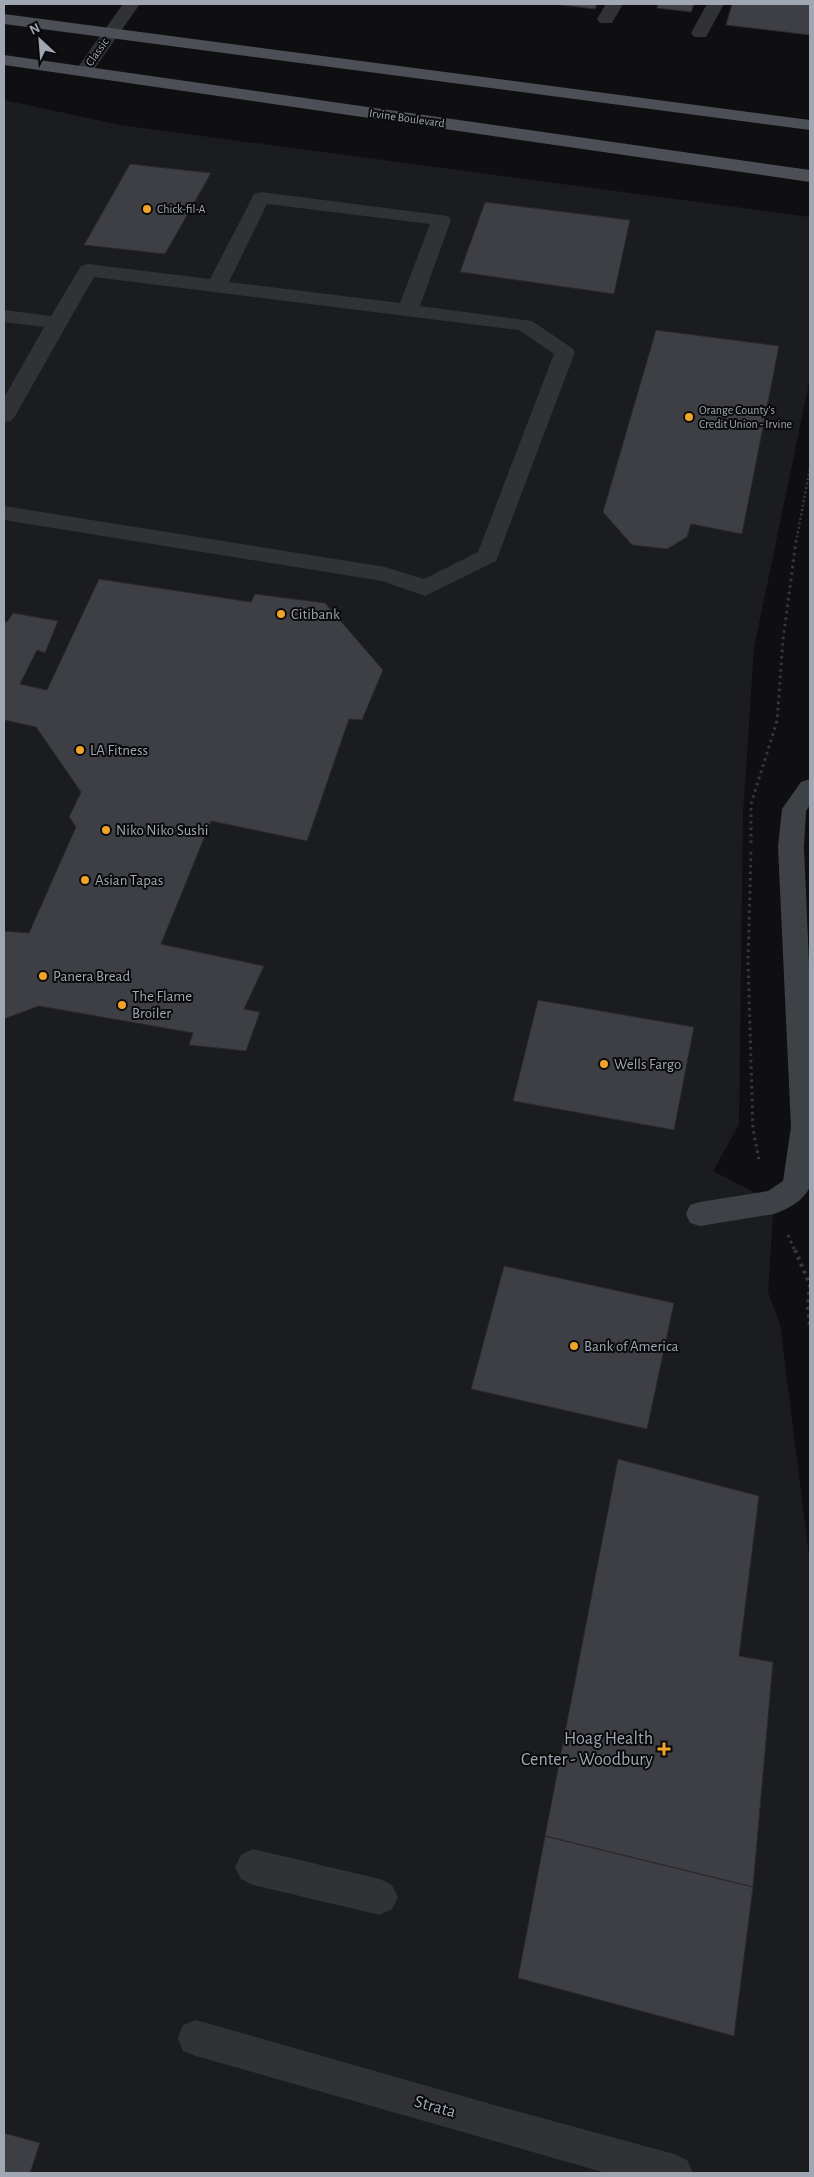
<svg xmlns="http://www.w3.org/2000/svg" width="814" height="2177" viewBox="0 0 814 2177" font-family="'Alegreya Sans',sans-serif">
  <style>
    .built { fill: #1b1c1e }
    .building { fill: #3e3f44; stroke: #29292d }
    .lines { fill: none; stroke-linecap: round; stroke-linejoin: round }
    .path-far2 { stroke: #36383d; stroke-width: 2.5; stroke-dasharray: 2 2.5; stroke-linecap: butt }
    .path-far1 { stroke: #36383d; stroke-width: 3; stroke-dasharray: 2.5 4; stroke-linecap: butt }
    .path { stroke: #36383d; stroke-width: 4; stroke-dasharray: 3 4.5; stroke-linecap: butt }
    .lane { fill: #303236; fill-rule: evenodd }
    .street { fill: #303236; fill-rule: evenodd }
    .secondary { fill: #3e4146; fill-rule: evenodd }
    .primary { fill: #4c4f55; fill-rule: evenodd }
    .poi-dot { fill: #f1a427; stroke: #0a0a0c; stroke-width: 2 }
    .labels { text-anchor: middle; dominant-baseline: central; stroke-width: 4; stroke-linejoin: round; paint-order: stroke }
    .far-street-label { font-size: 12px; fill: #a0a7b2; stroke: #0a0a0c }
    .far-poi-label { font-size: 12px; fill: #a0a7b2; stroke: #0a0a0c; text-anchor: start }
    .poi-label { font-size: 15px; fill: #a0a7b2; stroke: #0a0a0c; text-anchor: start }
    .near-poi-label { font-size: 18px; fill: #a0a7b2; stroke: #0a0a0c; text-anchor: end }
    .near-street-label { font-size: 18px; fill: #a0a7b2; stroke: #0a0a0c }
  </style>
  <rect width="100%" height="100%" fill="#0f0f11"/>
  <!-- built -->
  <path class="built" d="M 4,100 L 120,125 L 810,217 L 810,378 L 754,648 L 743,815 L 739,1124 L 713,1171 L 774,1202 L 768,1292 L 780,1324 L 810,1564 L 810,2173 L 4,2173 Z"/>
  <!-- building -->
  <path class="building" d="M 553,4 L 597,4 L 595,9 Z
    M 658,4 L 694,4 L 691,12 L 657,8 Z
    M 732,4 L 810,4 L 810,35 L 726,25 Z
    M 130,164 L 211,173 L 165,254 L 84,245 Z
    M 485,202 L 630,220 L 614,294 L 460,272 Z
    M 656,330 L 779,346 L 742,534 L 691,524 L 687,537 L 667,549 L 632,545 L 603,512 Z
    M 99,579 L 251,602 L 255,594 L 325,603 L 383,670 L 362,720 L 349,719 L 307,841 L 211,821 L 161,944 L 264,966 L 244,1009 L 260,1012 L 246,1051 L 189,1045 L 193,1033 L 39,1006 L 4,1019 L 4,931 L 29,933 L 76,827 L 69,817 L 81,792 L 36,727 L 4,720 L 4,621 L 7,622 L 13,613 L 58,621 L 45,653 L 37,650 L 20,684 L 47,690 Z
    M 538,1000 L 694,1027 L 674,1130 L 513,1101 Z
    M 504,1266 L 674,1303 L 647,1429 L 471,1389 Z
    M 618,1459 L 759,1496 L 739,1656 L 773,1662 L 753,1887 L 545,1836 Z
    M 545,1836 L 753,1887 L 734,2036 L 518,1978 Z
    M 4,2133 L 40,2143 L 30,2173 L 4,2173 Z"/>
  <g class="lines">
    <!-- path-far2 -->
    <path class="path-far2" d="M 796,542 L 810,468"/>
    <!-- path-far1 -->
    <path class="path-far1" d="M 751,843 L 751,804 L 777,721 L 783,640 L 796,541
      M 751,852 L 748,962 L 753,1129 L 759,1160
      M 788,1235 L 795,1251"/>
    <!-- path -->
    <path class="path" d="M 795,1250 L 810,1285 L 808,1307 L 810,1327"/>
    <!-- lane -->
    <path class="lane" d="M 606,4 L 623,4 L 612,23 L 600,23 L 597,19 Z
      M 707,4 L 724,4 L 706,37 L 694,37 L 691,33 Z
      M 261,192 L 448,216 L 451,220 L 420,306 L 532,321 L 572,348 L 575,352 L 496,561 L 425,596 L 382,581 L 4,520 L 4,506 L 385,567 L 424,579 L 478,552 L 554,354 L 519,330 L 94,277 L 15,416 L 11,421 L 4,422 L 4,398 L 44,327 L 4,322 L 4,310 L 51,316 L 81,266 L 88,264 L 210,279 L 252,198 L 254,194 ZM 267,204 L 430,224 L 400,303 L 229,282 Z
      M 253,1849 L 380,1879 L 392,1885 L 398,1897 L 392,1909 L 380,1915 L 253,1885 L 241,1879 L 235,1867 L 241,1855 Z"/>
    <!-- street -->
    <path class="street" d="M 123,4 L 140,4 L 90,75 L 84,76 L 78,75 L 75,71 Z
      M 196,2020 L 494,2105 L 674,2154 L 687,2160 L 693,2173 L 606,2173 L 196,2056 L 183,2051 L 178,2038 L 183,2025 Z"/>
    <!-- secondary -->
    <path class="secondary" d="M 810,779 L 810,805 L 806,811 L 804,847 L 810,986 L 810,1187 C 803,1201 788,1209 774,1214 L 700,1226 L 690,1223 L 686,1214 L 690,1205 L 700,1202 L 768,1191 L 783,1181 L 791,1127 L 778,847 L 782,809 L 801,782 Z"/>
    <!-- primary -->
    <path class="primary" d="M 4,14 L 810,120 L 810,130 L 4,24 Z
      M 4,55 L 810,170 L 810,182 L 4,65 Z"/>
  </g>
  <!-- markers -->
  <g class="poi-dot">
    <circle cx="147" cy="209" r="5"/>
    <circle cx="689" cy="417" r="5"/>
    <circle cx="281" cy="614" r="5"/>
    <circle cx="80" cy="750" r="5"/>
    <circle cx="106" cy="830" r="5"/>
    <circle cx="85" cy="880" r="5"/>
    <circle cx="43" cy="976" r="5"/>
    <circle cx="122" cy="1005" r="5"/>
    <circle cx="604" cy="1064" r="5"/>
    <circle cx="574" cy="1346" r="5"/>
    <path d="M661.5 1741.5h5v5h5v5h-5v5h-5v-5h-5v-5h5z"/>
  </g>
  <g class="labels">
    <!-- far-street labels -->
    <g class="far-street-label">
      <text transform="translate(97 52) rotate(-55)">Classic</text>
      <text transform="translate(407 118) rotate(8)">Irvine Boulevard</text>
    </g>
    <!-- far-poi labels -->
    <g class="far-poi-label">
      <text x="157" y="209">Chick-fil-A</text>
      <text x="699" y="410">Orange County’s<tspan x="699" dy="14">Credit Union - Irvine</tspan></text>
    </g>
    <!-- poi labels -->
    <g class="poi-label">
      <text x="291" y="614">Citibank</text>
      <text x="90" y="750">LA Fitness</text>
      <text x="116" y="830">Niko Niko Sushi</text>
      <text x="95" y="880">Asian Tapas</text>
      <text x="53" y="976">Panera Bread</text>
      <text x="132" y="996">The Flame<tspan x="132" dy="17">Broiler</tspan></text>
      <text x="614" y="1064">Wells Fargo</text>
      <text x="584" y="1346">Bank of America</text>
    </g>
    <!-- near-poi labels -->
    <g class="near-poi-label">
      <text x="653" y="1739">Hoag Health<tspan x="653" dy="21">Center - Woodbury</tspan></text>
    </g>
    <!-- near-street labels -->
    <g class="near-street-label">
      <text transform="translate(435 2107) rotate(16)">Strata</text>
    </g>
  </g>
  <!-- border -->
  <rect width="814" height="2177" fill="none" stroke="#a0a7b2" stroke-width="10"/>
  <!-- north arrow -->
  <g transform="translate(40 40) rotate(334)" stroke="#0a0a0c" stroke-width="4" paint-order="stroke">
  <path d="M0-4L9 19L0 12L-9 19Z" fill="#a0a7b2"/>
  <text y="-8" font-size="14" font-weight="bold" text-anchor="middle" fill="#a0a7b2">N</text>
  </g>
</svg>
